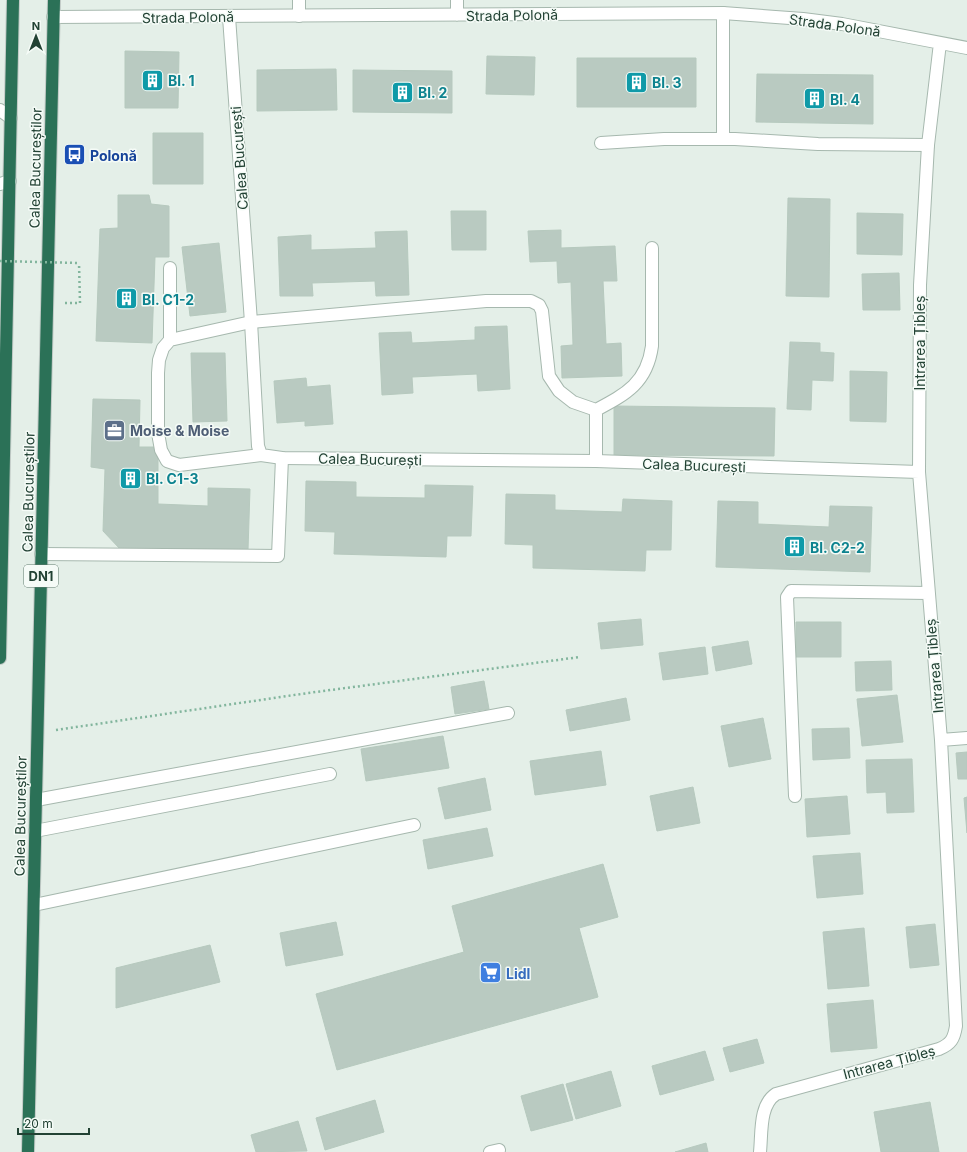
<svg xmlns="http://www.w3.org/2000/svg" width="967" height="1152" viewBox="0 0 967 1152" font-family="Inter,sans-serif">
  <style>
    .building { fill: #b9cac1; stroke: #b6c9be }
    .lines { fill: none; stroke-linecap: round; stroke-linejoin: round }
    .lane-casing { stroke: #a6b8ae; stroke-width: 14 }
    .street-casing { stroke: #a6b8ae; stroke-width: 14 }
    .secondary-casing { stroke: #a2bbae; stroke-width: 14 }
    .highway-casing { stroke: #c1cac6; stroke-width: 14 }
    .path { stroke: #82b59d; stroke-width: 2.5; stroke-dasharray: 2 3; stroke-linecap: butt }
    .lane { stroke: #fff; stroke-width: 12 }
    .street { stroke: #fff; stroke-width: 12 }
    .secondary { stroke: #fff; stroke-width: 12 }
    .highway { stroke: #2b7157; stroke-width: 12 }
    .path-bridge { stroke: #82b59d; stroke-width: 2.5; stroke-dasharray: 2 3; stroke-linecap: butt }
    .labels { text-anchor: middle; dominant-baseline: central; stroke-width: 3; stroke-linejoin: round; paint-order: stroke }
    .shield { fill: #f5fbf7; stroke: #617a6e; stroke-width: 1 }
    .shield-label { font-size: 13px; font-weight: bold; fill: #224234 }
    .street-label { font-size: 14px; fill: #224234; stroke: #f5fbf7 }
    .culture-label { font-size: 14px; font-weight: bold; fill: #0d838f; stroke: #f5fbf7; text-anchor: start }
    .transit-label { font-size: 14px; font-weight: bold; fill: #164399; stroke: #f5fbf7; text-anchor: start }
    .service-label { font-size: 14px; font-weight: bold; fill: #4e5e75; stroke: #f5fbf7; text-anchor: start }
    .shop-label { font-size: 14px; font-weight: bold; fill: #366cbe; stroke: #f5fbf7; text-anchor: start }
  </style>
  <rect width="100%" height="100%" fill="#e4efe8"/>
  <!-- building -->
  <path class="building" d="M 125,51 L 179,52 L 178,108 L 125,108 Z
    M 487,56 L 535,57 L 534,95 L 486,94 Z
    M 577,58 L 696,58 L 696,107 L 577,107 Z
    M 336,69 L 337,110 L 257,111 L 257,70 Z
    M 353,70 L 452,71 L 452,113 L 353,112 Z
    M 757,74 L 873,75 L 873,124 L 756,122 Z
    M 153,133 L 203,133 L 203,184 L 153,184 Z
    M 118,195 L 149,195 L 151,204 L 169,206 L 169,257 L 155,257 L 152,343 L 96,341 L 100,229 L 118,228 Z
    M 788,198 L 830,199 L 829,297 L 786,296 Z
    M 451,211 L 486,211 L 486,250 L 452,250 Z
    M 857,213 L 903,214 L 902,255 L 857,254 Z
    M 561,230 L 561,248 L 615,246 L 617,281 L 603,281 L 606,344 L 621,343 L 622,376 L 562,378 L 561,346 L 573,345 L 571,282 L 558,283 L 557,261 L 530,262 L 528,231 Z
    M 407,231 L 409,295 L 376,296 L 375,281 L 312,283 L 313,296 L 280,296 L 278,237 L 311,235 L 311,250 L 376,248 L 375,232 Z
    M 219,243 L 226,312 L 190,316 L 182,247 Z
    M 899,273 L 900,310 L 863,310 L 862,274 Z
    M 507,326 L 510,389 L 478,391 L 477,374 L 412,377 L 413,393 L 382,395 L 379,333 L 411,332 L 412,343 L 475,340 L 475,327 Z
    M 790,342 L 820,343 L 820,352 L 834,353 L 833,381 L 812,380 L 811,410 L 787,409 Z
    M 191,353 L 225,353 L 227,421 L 193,422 Z
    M 850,371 L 887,372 L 886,422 L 850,421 Z
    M 306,378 L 307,387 L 330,385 L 333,424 L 305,426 L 305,421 L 277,423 L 274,381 Z
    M 93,399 L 140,400 L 139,447 L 158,447 L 158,504 L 208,506 L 208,488 L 250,489 L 248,550 L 120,549 L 103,531 L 105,469 L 91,467 Z
    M 614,406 L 775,408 L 774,456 L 614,455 Z
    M 306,481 L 356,482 L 356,497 L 425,498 L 425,485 L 473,486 L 471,536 L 447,536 L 446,557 L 334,554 L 335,532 L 305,531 Z
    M 506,494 L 555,495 L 555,510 L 622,512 L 623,499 L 672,501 L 671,550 L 646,550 L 645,571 L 533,568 L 533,545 L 505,544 Z
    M 718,501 L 758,502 L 758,524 L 829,527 L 830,506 L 872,507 L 870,572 L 716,567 Z
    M 641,619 L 643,645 L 601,649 L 598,623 Z
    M 796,622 L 841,622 L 841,657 L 796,657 Z
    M 748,641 L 752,664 L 716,671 L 712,647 Z
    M 705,647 L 708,674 L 663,680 L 659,653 Z
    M 891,661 L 892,690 L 856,691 L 855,662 Z
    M 484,681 L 489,709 L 455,714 L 451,687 Z
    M 897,695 L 903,742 L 862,746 L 857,699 Z
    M 626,698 L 630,720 L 570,731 L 566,710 Z
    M 763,718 L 771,759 L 729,767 L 721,726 Z
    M 849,728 L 850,758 L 813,760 L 812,729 Z
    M 443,736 L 449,768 L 366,781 L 361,749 Z
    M 601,751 L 606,785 L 535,795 L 530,761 Z
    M 967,752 L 967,779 L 958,779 L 956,753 Z
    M 912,759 L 914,812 L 887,813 L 886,792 L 867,793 L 866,760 Z
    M 485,778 L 491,810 L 445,819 L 438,788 Z
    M 693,787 L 700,823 L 657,831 L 650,796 Z
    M 847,796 L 850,834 L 807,837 L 805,799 Z
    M 967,797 L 967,833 L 964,798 Z
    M 487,828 L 493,856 L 428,869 L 423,840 Z
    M 860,853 L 863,894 L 817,898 L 813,856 Z
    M 603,864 L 618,917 L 579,928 L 598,997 L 337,1070 L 316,994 L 464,952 L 452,906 Z
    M 336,922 L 343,955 L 286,966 L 280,933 Z
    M 935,924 L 939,965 L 910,968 L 906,927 Z
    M 864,928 L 869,986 L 828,989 L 823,932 Z
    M 210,945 L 220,982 L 116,1008 L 116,968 Z
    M 873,1000 L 877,1048 L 831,1052 L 827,1004 Z
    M 757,1039 L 764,1063 L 730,1072 L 723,1048 Z
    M 705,1051 L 714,1080 L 660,1095 L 652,1066 Z
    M 611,1071 L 621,1106 L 576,1119 L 566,1084 Z
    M 563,1084 L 573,1120 L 531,1131 L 521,1096 Z
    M 375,1100 L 384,1132 L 325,1150 L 316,1118 Z
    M 930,1102 L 939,1152 L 881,1152 L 874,1112 Z
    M 298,1121 L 307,1151 L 256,1152 L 251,1135 Z
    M 706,1143 L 708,1152 L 675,1152 Z"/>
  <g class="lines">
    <defs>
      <path id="lane" d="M 723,13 L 723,139
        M 299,16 L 299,0
        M 0,110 L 11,118
        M 601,143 L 664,139 L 735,139 L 818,144 L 928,145
        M 170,268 L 170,340 L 163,348 L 159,360 L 158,373 L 158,433 L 161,450 L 167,461 L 179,465 L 261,455
        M 170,340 L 251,322 L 486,301 L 531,301 L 539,305 L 542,311 L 549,376 L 559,391 L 573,402 L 596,410
        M 596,461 L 596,410 C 626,394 647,383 652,346 L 652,248
        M 41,554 L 278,556 L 282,458
        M 490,1152 L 499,1150"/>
      <path id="street" d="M 457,15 L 457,0
        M 53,17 L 723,13 L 803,19 L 842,24 L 967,48
        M 229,17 L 251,322 L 258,446 L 261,455 L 282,458 L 596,461 L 919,472
        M 941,740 L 967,738
        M 795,796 L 787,597 L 791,591 L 928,593
        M 36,800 L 508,713
        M 35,831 L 330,774
        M 34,905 L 414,825
        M 760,1152 C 762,1133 759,1105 776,1094 L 939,1049 C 951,1044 954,1039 956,1026 L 941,740 L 919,472 L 920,285 L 928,145 L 940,43"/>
      <path id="secondary" d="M 0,184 L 10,181"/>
      <path id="highway" d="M 0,658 L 13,0
        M 28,1152 L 54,0"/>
    </defs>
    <!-- lane casing -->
    <use href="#lane" class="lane-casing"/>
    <!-- street casing -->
    <use href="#street" class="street-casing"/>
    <!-- secondary casing -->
    <use href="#secondary" class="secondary-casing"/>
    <!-- highway casing -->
    <use href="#highway" class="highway-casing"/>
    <!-- path -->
    <path class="path" d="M 65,303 L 80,303 L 79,263
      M 56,730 L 308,693 L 580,657"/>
    <!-- lane -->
    <use href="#lane" class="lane"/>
    <!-- street -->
    <use href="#street" class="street"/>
    <!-- secondary -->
    <use href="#secondary" class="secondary"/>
    <!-- highway -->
    <use href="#highway" class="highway"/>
    <!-- path-bridge -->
    <path class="path-bridge" d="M 0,261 L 79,263"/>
  </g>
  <!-- icons -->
  <defs>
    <symbol id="building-square" viewBox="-11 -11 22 22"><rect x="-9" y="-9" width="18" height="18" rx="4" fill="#0f9aa8" stroke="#f5fbf7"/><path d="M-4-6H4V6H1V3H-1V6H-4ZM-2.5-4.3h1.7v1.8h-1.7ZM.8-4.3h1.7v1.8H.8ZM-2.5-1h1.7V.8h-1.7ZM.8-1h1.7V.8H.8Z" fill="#fff"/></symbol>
    <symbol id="bus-square" viewBox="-11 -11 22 22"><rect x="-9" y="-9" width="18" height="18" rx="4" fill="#1a4fb4" stroke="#f5fbf7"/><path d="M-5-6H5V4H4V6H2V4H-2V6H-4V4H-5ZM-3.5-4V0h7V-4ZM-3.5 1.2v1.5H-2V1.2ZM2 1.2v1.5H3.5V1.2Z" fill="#fff"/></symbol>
    <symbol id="office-square" viewBox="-11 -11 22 22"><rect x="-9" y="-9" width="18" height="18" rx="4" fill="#5c6f8a" stroke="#f5fbf7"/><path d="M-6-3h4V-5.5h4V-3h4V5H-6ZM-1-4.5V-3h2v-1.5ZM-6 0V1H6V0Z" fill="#fff"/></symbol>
    <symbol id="supermarket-square" viewBox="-11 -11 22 22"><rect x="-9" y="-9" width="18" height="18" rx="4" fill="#3f7fe0" stroke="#f5fbf7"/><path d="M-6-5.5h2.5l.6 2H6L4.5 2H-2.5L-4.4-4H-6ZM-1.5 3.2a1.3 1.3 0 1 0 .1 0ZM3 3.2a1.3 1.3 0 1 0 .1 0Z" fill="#fff"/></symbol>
  </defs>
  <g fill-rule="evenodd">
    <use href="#building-square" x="140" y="68" width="25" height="25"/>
    <use href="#building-square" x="624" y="70" width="25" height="25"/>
    <use href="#building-square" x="390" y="80" width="25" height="25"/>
    <use href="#building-square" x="802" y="86" width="25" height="25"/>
    <use href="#bus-square" x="62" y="142" width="25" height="25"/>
    <use href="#building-square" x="114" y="286" width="25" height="25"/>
    <use href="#office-square" x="102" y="418" width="25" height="25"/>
    <use href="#building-square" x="118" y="466" width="25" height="25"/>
    <use href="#building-square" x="782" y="534" width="25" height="25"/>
    <use href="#supermarket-square" x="478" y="960" width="25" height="25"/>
  </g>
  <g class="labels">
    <!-- shield labels -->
    <rect class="shield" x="24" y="565" width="34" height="22" rx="3"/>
    <g class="shield-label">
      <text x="41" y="576">DN1</text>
    </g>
    <!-- street labels -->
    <g class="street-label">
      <text transform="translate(512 15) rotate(-1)">Strada Polonă</text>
      <text transform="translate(188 17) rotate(-1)">Strada Polonă</text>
      <text transform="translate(835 25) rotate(8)">Strada Polonă</text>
      <text transform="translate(239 158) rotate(-94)">Calea București</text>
      <text transform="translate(35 168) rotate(-89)">Calea Bucureștilor</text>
      <text transform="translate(919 343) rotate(-90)">Intrarea Țibleș</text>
      <text transform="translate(370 459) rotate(1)">Calea București</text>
      <text transform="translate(694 465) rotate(2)">Calea București</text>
      <text transform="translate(28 492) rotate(-89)">Calea Bucureștilor</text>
      <text transform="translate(934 666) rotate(-95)">Intrarea Țibleș</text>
      <text transform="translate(20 816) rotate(-89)">Calea Bucureștilor</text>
      <text transform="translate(889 1062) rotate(-15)">Intrarea Țibleș</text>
    </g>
    <!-- culture labels -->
    <g class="culture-label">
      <text x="168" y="80">Bl. 1</text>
      <text x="652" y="82">Bl. 3</text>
      <text x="418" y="92">Bl. 2</text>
      <text x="830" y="99">Bl. 4</text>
      <text x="142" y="299">Bl. C1-2</text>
      <text x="146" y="478">Bl. C1-3</text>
      <text x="810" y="547">Bl. C2-2</text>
    </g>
    <!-- transit labels -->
    <g class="transit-label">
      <text x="90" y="155">Polonă</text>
    </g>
    <!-- service labels -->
    <g class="service-label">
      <text x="130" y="430">Moise &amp; Moise</text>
    </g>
    <!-- shop labels -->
    <g class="shop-label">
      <text x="506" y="973">Lidl</text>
    </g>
  </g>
  <!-- north arrow -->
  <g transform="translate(36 36)" stroke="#f5fbf7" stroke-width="3" paint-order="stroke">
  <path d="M0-3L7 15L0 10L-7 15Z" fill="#224234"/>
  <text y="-6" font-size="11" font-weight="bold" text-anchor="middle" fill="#224234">N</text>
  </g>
  <!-- scale -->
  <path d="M18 1128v6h71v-6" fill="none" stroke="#224234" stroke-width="2"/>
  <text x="24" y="1128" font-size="12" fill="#224234" stroke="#f5fbf7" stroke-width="3" paint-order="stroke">20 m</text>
</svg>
